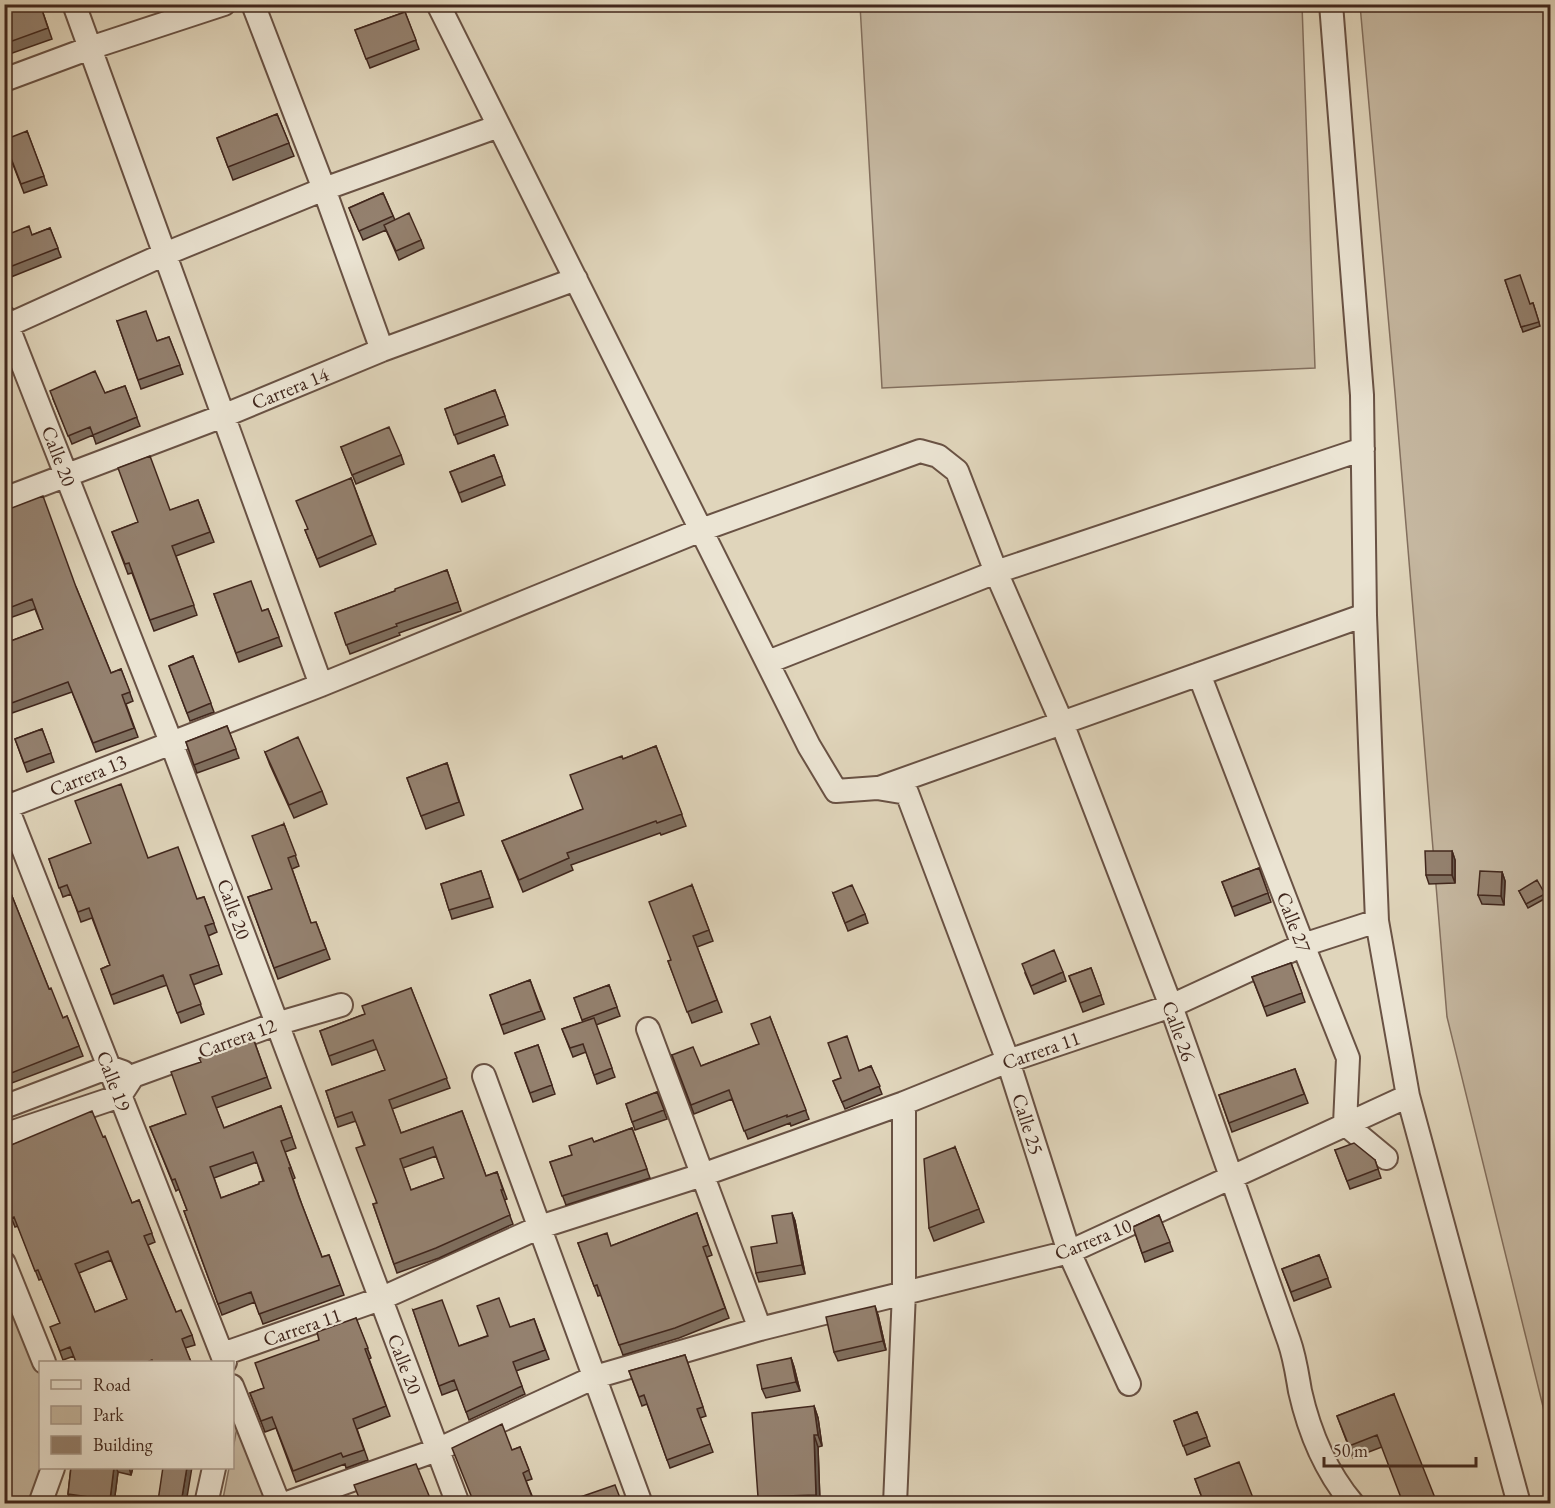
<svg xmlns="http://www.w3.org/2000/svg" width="1555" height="1508" viewBox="0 0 1555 1508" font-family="'EB Garamond',serif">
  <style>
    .green { fill: #c5b7a0; stroke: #836f5e; stroke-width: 1.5 }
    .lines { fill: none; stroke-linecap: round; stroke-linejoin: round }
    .minor-casing { stroke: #695244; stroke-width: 26 }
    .minor { stroke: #ebe4d3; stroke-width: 22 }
    .wall { fill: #7f6f5f; stroke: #41271d; stroke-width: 1.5; fill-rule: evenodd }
    .shaded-wall { fill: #685a4e; stroke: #41271d; stroke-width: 1.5 }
    .building { fill: #94816f; stroke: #41271d; stroke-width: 1.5; fill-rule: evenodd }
    .labels { text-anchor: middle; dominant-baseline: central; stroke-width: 4.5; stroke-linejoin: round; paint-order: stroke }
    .street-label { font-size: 20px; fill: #41271d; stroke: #ebe4d3 }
  </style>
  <rect width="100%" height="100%" fill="#e0d5bb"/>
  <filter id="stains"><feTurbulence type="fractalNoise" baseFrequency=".00333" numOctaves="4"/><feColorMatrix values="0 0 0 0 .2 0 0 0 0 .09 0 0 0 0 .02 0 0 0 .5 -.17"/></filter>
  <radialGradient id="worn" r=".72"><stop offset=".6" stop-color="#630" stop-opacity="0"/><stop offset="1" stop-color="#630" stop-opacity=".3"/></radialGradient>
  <!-- green -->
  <path class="green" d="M 860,5 L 1302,5 L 1315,368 L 882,388 Z
    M 1360,5 L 1550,5 L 1550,1435 L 1447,1017 L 1395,393 Z
    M 4,1283 L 40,1374 L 40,1468 L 43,1468 L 33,1500 L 5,1496 Z
    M 238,1421 L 269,1503 L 222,1504 L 229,1468 L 232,1468 L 233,1449 Z"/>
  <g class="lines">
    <defs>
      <path id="minor" d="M 74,4 L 321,685
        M 253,4 L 324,189 L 382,350
        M 438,4 L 809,746 L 836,791 L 877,788 L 907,793 L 1008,1061 L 1069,1252 L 1129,1384
        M 1331,4 L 1362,395 L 1365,615 L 1377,921 L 1408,1096 L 1519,1504
        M 4,80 L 90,48 L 224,4
        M 4,317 L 171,742 L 458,1504
        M 4,327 L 165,254 L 324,189 L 499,126
        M 4,499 L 223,416 L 382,350 L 576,279
        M 768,662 L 996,572 L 1363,449
        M 1199,674 L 1303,945 L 1348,1058 L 1345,1124 L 1386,1158
        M 879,788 L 1365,615
        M 4,800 L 225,1362
        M 4,808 L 321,685 L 701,530 L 920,451 L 938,456 L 957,471 L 996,572 L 1062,723 L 1171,1006 L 1289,1341 C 1295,1358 1297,1374 1300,1391 C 1309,1431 1326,1472 1353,1504
        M 648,1029 L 760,1329
        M 484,1076 L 641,1504
        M 4,1107 L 109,1067 L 123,1072
        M 4,1135 L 120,1096 L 133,1076 L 276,1024 L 341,1005
        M 4,1263 L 44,1362
        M 223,1354 L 380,1299 L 540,1227 L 702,1175 L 904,1103 L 1008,1061 L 1171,1006 L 1303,945 L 1377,921
        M 232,1386 L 279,1504
        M 40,1504 L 53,1468
        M 206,1504 L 214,1468
        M 284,1504 L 437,1450 L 595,1377 L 760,1329 L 1069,1252 L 1408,1096
        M 895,1504 L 904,1292 L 904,1103"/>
    </defs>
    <!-- minor casing -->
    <use href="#minor" class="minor-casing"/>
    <!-- minor -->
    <use href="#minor" class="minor"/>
  </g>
  <!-- wall -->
  <path class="wall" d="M 4,4 L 40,4 L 52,39 L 4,56 Z
    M 405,12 L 419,49 L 370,68 L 355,30 Z
    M 277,114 L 294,156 L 233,180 L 217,138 Z
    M 27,131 L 47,185 L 24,193 L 7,149 Z
    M 383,193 L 395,220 L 421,240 L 424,248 L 399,260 L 386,230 L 363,240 L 349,208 Z
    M 50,228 L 61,257 L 11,277 L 4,262 L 32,235 Z
    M 1505,280 L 1530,304 L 1533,303 L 1540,326 L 1523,332 Z
    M 117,321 L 157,341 L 169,337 L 183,374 L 141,389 Z
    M 125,386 L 140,426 L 96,444 L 93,435 L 72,444 L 53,399 L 105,393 Z
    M 495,390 L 508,425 L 458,444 L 445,409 Z
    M 341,447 L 401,455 L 404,464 L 356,484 Z
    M 494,455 L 505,485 L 462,502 L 450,472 Z
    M 351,478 L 376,544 L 320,567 L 305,530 L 308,529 Z
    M 198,500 L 214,542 L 176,556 L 197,615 L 154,631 L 132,573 L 128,574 L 112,532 Z
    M 4,511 L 76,587 L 111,673 L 121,669 L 133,701 L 126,704 L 138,737 L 96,752 L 72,692 L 12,713 L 4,693 L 8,642 L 43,629 L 35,609 L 4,620 Z
    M 447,570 L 461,611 L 399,633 L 400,635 L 350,654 L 335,613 L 395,591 Z
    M 214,594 L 262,611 L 268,609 L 282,646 L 239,662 Z
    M 193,656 L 214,712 L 190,721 L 169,666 Z
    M 227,726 L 239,758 L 197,773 L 186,742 Z
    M 42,729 L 54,762 L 27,772 L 15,739 Z
    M 656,746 L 686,826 L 661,835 L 660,833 L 571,865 L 573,870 L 523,892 L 502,841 L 583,809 L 623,759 Z
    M 265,752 L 322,791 L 327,804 L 294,818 L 270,765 Z
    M 447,763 L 464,815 L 426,829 L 407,778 Z
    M 284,824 L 299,866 L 292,869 L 311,923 L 316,922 L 330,959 L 278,979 L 248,897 L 272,889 Z
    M 1452,851 L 1455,860 L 1455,883 L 1429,884 L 1426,875 Z
    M 148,858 L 197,899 L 204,897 L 217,932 L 208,936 L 222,974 L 193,985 L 204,1014 L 181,1023 L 167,985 L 114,1004 L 101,969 L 110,965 L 92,918 L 81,922 L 71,894 L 63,897 L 49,859 Z
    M 1259,868 L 1271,902 L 1235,916 L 1222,882 Z
    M 481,871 L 493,907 L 452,919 L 441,884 Z
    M 1502,872 L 1505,881 L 1504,905 L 1482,904 L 1478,895 Z
    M 4,876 L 49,989 L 63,1018 L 67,1016 L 83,1056 L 4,1086 Z
    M 692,885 L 713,941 L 697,947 L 722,1012 L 692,1023 L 668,961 L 671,960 Z
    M 1519,891 L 1545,894 L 1546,898 L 1528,908 Z
    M 833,893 L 865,914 L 868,923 L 848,931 Z
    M 1291,963 L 1305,1002 L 1267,1016 L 1252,977 Z
    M 1091,968 L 1104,1004 L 1083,1012 L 1069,976 Z
    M 1063,972 L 1066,981 L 1034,994 L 1025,973 Z
    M 530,980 L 545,1019 L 504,1034 L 490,995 Z
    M 609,985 L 620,1016 L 596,1025 L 615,1077 L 597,1084 L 586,1052 L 573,1057 L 562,1029 L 583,1022 L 574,998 Z
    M 411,988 L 450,1088 L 392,1109 L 401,1133 L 462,1111 L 486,1176 L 497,1172 L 507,1199 L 504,1200 L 513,1224 L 439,1258 L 397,1273 L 373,1204 L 377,1203 L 364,1145 L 356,1121 L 338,1127 L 326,1091 L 385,1070 L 377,1049 L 332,1065 L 320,1031 L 365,1014 ZM 436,1156 L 444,1178 L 411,1190 L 403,1168 Z
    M 770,1017 L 809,1119 L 791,1126 L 790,1123 L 748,1139 L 732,1099 L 694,1114 L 672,1055 L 701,1066 L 759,1044 Z
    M 253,1038 L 271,1088 L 216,1108 L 224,1128 L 281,1106 L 296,1148 L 285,1152 L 295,1178 L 293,1179 L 302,1205 L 322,1257 L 329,1255 L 344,1295 L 263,1324 L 255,1302 L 222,1315 L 184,1211 L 187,1210 L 179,1189 L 176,1191 L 150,1127 L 186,1114 ZM 257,1162 L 263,1181 L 259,1184 L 221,1198 L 214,1178 Z
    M 538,1045 L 555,1094 L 533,1102 L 515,1053 Z
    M 871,1066 L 882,1094 L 845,1109 L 833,1081 Z
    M 1295,1069 L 1308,1103 L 1232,1132 L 1219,1095 Z
    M 657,1092 L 667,1119 L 635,1130 L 626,1104 Z
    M 632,1128 L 650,1178 L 566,1205 L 550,1162 L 572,1155 L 594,1142 Z
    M 103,1137 L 132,1203 L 139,1200 L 155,1242 L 148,1245 L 176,1312 L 192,1335 L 195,1345 L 185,1348 L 191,1362 L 76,1362 L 74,1356 L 63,1360 L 54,1336 L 60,1323 L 42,1279 L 39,1280 L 18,1226 L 15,1227 L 4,1200 ZM 111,1260 L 127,1299 L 95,1312 L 79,1273 Z
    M 955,1147 L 984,1222 L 934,1241 L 929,1228 Z
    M 1335,1150 L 1375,1160 L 1381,1178 L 1350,1189 Z
    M 697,1213 L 712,1255 L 707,1257 L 729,1318 L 679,1338 L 623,1355 L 601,1295 L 598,1296 L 578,1243 L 611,1246 Z
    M 792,1213 L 795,1221 L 805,1274 L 759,1282 L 756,1273 L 777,1243 Z
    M 1159,1215 L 1173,1251 L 1145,1262 L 1133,1227 Z
    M 1319,1255 L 1331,1287 L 1294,1301 L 1282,1269 Z
    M 413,1310 L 459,1346 L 534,1319 L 549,1359 L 516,1371 L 525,1394 L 469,1420 L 458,1389 L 442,1395 Z
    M 878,1315 L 886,1350 L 838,1361 L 834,1352 Z
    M 356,1318 L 371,1358 L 369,1359 L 390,1416 L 357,1429 L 368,1460 L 346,1468 L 345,1464 L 296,1482 L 276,1428 L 265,1432 L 250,1393 L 264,1388 L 319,1340 Z
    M 685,1355 L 706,1416 L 700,1418 L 713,1452 L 670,1468 L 647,1404 L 642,1406 L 629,1371 Z
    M 791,1358 L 794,1367 L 800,1391 L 766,1398 L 762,1389 Z
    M 1394,1394 L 1382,1447 L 1353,1458 L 1337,1416 Z
    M 814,1406 L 818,1418 L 822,1446 L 818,1447 L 820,1503 L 761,1503 L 758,1497 Z
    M 1197,1412 L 1210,1446 L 1187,1455 L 1174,1421 Z
    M 520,1447 L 532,1479 L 526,1481 L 535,1503 L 474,1503 L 512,1450 Z
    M 71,1467 L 133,1467 L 131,1475 L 118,1472 L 114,1503 L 71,1503 L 68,1494 Z
    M 1195,1479 L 1255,1503 L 1204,1503 Z"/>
  <!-- shaded-wall -->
  <path class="shaded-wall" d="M 1452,851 L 1455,860 L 1455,883 L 1452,875 Z
    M 1502,872 L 1505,881 L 1504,905 L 1501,896 Z
    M 792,1213 L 795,1221 L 805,1274 L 802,1265 Z
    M 875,1306 L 878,1315 L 886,1350 L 883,1341 Z
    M 791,1358 L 794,1367 L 800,1391 L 796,1382 Z
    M 814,1406 L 818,1418 L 822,1446 L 818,1435 Z
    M 5,1428 L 11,1448 L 6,1459 L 4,1456 Z
    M 814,1435 L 818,1447 L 820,1503 L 816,1495 Z
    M 114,1467 L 116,1467 L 118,1472 L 114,1503 L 112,1503 L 110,1500 Z
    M 129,1467 L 133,1467 L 131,1475 Z
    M 187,1467 L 192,1467 L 186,1503 L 181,1503 Z"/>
  <!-- building -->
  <path class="building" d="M 4,4 L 40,4 L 48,28 L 4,44 Z
    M 405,12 L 416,40 L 366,59 L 355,30 Z
    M 277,114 L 289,143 L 228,167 L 217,138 Z
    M 27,131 L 44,176 L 21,184 L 4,140 Z
    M 383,193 L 393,216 L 359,231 L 349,208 Z
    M 409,213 L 421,240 L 396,251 L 384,225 Z
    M 29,226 L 32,235 L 50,228 L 58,248 L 7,268 L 4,261 L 4,236 Z
    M 1520,275 L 1530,304 L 1533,303 L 1539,322 L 1521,327 L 1505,280 Z
    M 146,311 L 157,341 L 169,337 L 180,365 L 138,380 L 117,321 Z
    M 95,371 L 105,393 L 125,386 L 137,417 L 93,435 L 90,427 L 68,436 L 50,391 Z
    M 495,390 L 505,416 L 454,435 L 445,409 Z
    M 389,427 L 401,455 L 352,475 L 341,447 Z
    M 494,455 L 502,476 L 459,493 L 450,472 Z
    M 150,456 L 170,510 L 198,500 L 210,532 L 172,546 L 194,605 L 150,620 L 129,563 L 125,564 L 112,532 L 138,522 L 118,468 Z
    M 351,478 L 372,535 L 317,559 L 305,530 L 308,529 L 296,501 Z
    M 43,496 L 76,587 L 111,673 L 121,669 L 130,692 L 122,695 L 134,728 L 93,743 L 68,682 L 9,704 L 4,692 L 4,632 L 8,642 L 43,629 L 32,599 L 4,610 L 4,511 Z
    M 447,570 L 458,602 L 396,624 L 397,626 L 346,645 L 335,613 L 395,591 L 395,589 Z
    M 251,581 L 262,611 L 268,609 L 279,637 L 236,653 L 214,594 Z
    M 193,656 L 211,703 L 187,713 L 169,666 Z
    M 227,726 L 236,749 L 194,765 L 186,742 Z
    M 42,729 L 51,753 L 24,763 L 15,739 Z
    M 298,737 L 322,791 L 289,805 L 265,752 Z
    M 656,746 L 682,814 L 657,823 L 656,821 L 567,853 L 569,858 L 519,880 L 502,841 L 583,809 L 570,775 L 622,756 L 623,759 Z
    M 447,763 L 459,802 L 421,816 L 407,778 Z
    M 121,784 L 148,858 L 178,847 L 197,899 L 204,897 L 214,923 L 205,926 L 219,965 L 190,975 L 201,1004 L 177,1013 L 163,975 L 111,995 L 101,969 L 110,965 L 89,908 L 78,912 L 67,885 L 59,888 L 49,859 L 91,843 L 75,801 Z
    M 284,824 L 296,855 L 288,858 L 311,923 L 316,922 L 326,949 L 274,968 L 248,897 L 272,889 L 252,836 Z
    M 1425,851 L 1452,851 L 1452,875 L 1426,875 Z
    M 1259,868 L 1268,893 L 1232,907 L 1222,882 Z
    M 481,871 L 490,898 L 449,910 L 441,884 Z
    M 1480,871 L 1502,872 L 1501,896 L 1478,895 Z
    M 4,876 L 49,989 L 51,988 L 63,1018 L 67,1016 L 79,1046 L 4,1076 Z
    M 1537,880 L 1545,894 L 1526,904 L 1519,891 Z
    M 692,885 L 709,930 L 693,936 L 717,1000 L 687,1012 L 668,961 L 671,960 L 649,902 Z
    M 852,885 L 865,914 L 845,923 L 833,893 Z
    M 1054,950 L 1063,972 L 1031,986 L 1022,964 Z
    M 1291,963 L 1302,993 L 1264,1007 L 1252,977 Z
    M 1091,968 L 1101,995 L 1080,1003 L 1069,976 Z
    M 530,980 L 541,1011 L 501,1025 L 490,995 Z
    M 609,985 L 617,1007 L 582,1020 L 574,998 Z
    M 411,988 L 447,1078 L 389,1100 L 401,1133 L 462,1111 L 486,1176 L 497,1172 L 503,1190 L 501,1190 L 510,1215 L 436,1248 L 394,1264 L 373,1204 L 377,1203 L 356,1148 L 365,1145 L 352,1112 L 335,1118 L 326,1091 L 385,1070 L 373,1040 L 329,1056 L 320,1031 L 365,1014 L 362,1006 ZM 433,1147 L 444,1178 L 411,1190 L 400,1159 Z
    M 770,1017 L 806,1110 L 787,1117 L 787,1115 L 744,1131 L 729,1090 L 691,1105 L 672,1055 L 693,1047 L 701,1066 L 759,1044 L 751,1024 Z
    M 594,1018 L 612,1068 L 594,1075 L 583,1044 L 570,1048 L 562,1029 Z
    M 847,1036 L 859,1071 L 871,1066 L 880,1086 L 842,1102 L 833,1081 L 841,1078 L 828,1043 Z
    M 253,1038 L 267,1077 L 212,1097 L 224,1128 L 281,1106 L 292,1137 L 281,1141 L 291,1168 L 289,1168 L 299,1197 L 322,1257 L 329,1255 L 340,1285 L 259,1314 L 251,1292 L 218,1304 L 184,1211 L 187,1210 L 175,1179 L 172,1180 L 150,1127 L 186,1114 L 171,1072 L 201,1062 L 199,1058 ZM 253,1152 L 264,1181 L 259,1182 L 259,1184 L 221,1198 L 210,1167 Z
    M 538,1045 L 552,1085 L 530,1093 L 515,1053 Z
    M 1295,1069 L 1304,1094 L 1229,1123 L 1219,1095 Z
    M 657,1092 L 664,1110 L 632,1122 L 626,1104 Z
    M 92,1111 L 103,1137 L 105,1136 L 132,1203 L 139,1200 L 152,1233 L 144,1236 L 176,1312 L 181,1310 L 192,1335 L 182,1339 L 191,1362 L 153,1362 L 152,1360 L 147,1362 L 76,1362 L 70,1347 L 60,1351 L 50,1327 L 60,1323 L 38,1270 L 35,1271 L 14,1217 L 12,1218 L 4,1200 L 4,1148 ZM 108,1251 L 127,1299 L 95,1312 L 75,1264 Z
    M 632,1128 L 647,1169 L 562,1196 L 550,1162 L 572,1155 L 569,1146 L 592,1138 L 594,1142 Z
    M 1354,1143 L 1375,1160 L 1378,1169 L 1347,1181 L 1335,1150 Z
    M 955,1147 L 979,1209 L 929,1228 L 924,1159 Z
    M 697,1213 L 708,1245 L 703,1247 L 725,1308 L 675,1328 L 619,1345 L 597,1285 L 594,1286 L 578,1243 L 607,1233 L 611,1246 Z
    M 792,1213 L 802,1265 L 756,1273 L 751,1247 L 777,1243 L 772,1216 Z
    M 1159,1215 L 1170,1242 L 1142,1253 L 1133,1227 Z
    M 1319,1255 L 1328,1278 L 1291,1292 L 1282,1269 Z
    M 499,1298 L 510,1327 L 534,1319 L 545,1350 L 513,1362 L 522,1386 L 466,1412 L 454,1380 L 439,1386 L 413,1310 L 442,1300 L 459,1346 L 488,1336 L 477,1306 Z
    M 875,1306 L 883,1341 L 834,1352 L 826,1317 Z
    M 356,1318 L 368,1348 L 365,1349 L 386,1406 L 353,1419 L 364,1450 L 343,1457 L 341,1453 L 293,1471 L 272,1417 L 261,1421 L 250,1393 L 264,1388 L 255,1363 L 319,1340 L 317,1332 Z
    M 685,1355 L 703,1407 L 697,1409 L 710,1444 L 667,1460 L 644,1395 L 639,1397 L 629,1371 Z
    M 791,1358 L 796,1382 L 762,1389 L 757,1365 Z
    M 1394,1394 L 1437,1503 L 1403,1503 L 1377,1435 L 1349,1446 L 1337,1416 Z
    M 814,1406 L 818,1435 L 814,1435 L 816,1495 L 758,1497 L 752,1413 Z
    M 1197,1412 L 1207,1437 L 1183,1446 L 1174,1421 Z
    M 502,1424 L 512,1450 L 520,1447 L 529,1470 L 523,1473 L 532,1497 L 516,1503 L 517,1503 L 474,1503 L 452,1448 Z
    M 4,1428 L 8,1440 L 4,1446 Z
    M 1239,1462 L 1255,1503 L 1231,1503 L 1229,1499 L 1217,1503 L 1204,1503 L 1195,1479 Z
    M 416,1464 L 432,1503 L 361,1503 L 354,1485 Z
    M 71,1467 L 114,1467 L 110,1500 L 68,1494 Z
    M 163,1467 L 187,1467 L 181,1503 L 170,1503 L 158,1501 Z
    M 615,1485 L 622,1503 L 563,1503 Z"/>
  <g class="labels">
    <!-- street labels -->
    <g class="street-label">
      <text transform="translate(290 388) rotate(-22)">Carrera 14</text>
      <text transform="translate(59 456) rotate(69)">Calle 20</text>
      <text transform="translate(88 775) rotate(-22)">Carrera 13</text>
      <text transform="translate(234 909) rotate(70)">Calle 20</text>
      <text transform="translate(1294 922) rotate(69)">Calle 27</text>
      <text transform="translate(1179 1031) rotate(70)">Calle 26</text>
      <text transform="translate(237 1038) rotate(-20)">Carrera 12</text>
      <text transform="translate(1041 1050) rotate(-19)">Carrera 11</text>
      <text transform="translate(114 1081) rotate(69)">Calle 19</text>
      <text transform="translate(1028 1124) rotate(72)">Calle 25</text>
      <text transform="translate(1093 1239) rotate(-22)">Carrera 10</text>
      <text transform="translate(302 1327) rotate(-19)">Carrera 11</text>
      <text transform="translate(405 1364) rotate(69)">Calle 20</text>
    </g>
  </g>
  <!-- margin -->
  <rect width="1555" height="1508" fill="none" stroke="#e0d5bb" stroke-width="24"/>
  <rect x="6" y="6" width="1543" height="1496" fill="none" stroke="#41271d" stroke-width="3"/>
  <rect x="12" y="12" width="1531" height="1484" fill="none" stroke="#41271d" stroke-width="1.5"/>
  <!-- legend -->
  <rect x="39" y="1361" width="195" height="108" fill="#ebe4d3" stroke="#a7988a" stroke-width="1.5"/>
  <rect x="51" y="1380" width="30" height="9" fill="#ebe4d3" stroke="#a7988a" stroke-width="1.5"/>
  <text x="93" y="1391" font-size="18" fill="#41271d">Road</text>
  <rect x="51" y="1406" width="30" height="18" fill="#c5b7a0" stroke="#a7988a" stroke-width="1.5"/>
  <text x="93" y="1421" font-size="18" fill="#41271d">Park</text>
  <rect x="51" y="1436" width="30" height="18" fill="#94816f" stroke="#a7988a" stroke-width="1.5"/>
  <text x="93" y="1451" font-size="18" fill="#41271d">Building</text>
  <!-- scale -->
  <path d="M1324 1457v9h152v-9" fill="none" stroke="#41271d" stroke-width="3"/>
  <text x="1333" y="1457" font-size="18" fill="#41271d" stroke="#ebe4d3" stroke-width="4.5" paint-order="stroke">50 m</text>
  <rect width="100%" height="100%" filter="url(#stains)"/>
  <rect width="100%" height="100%" fill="url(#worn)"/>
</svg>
